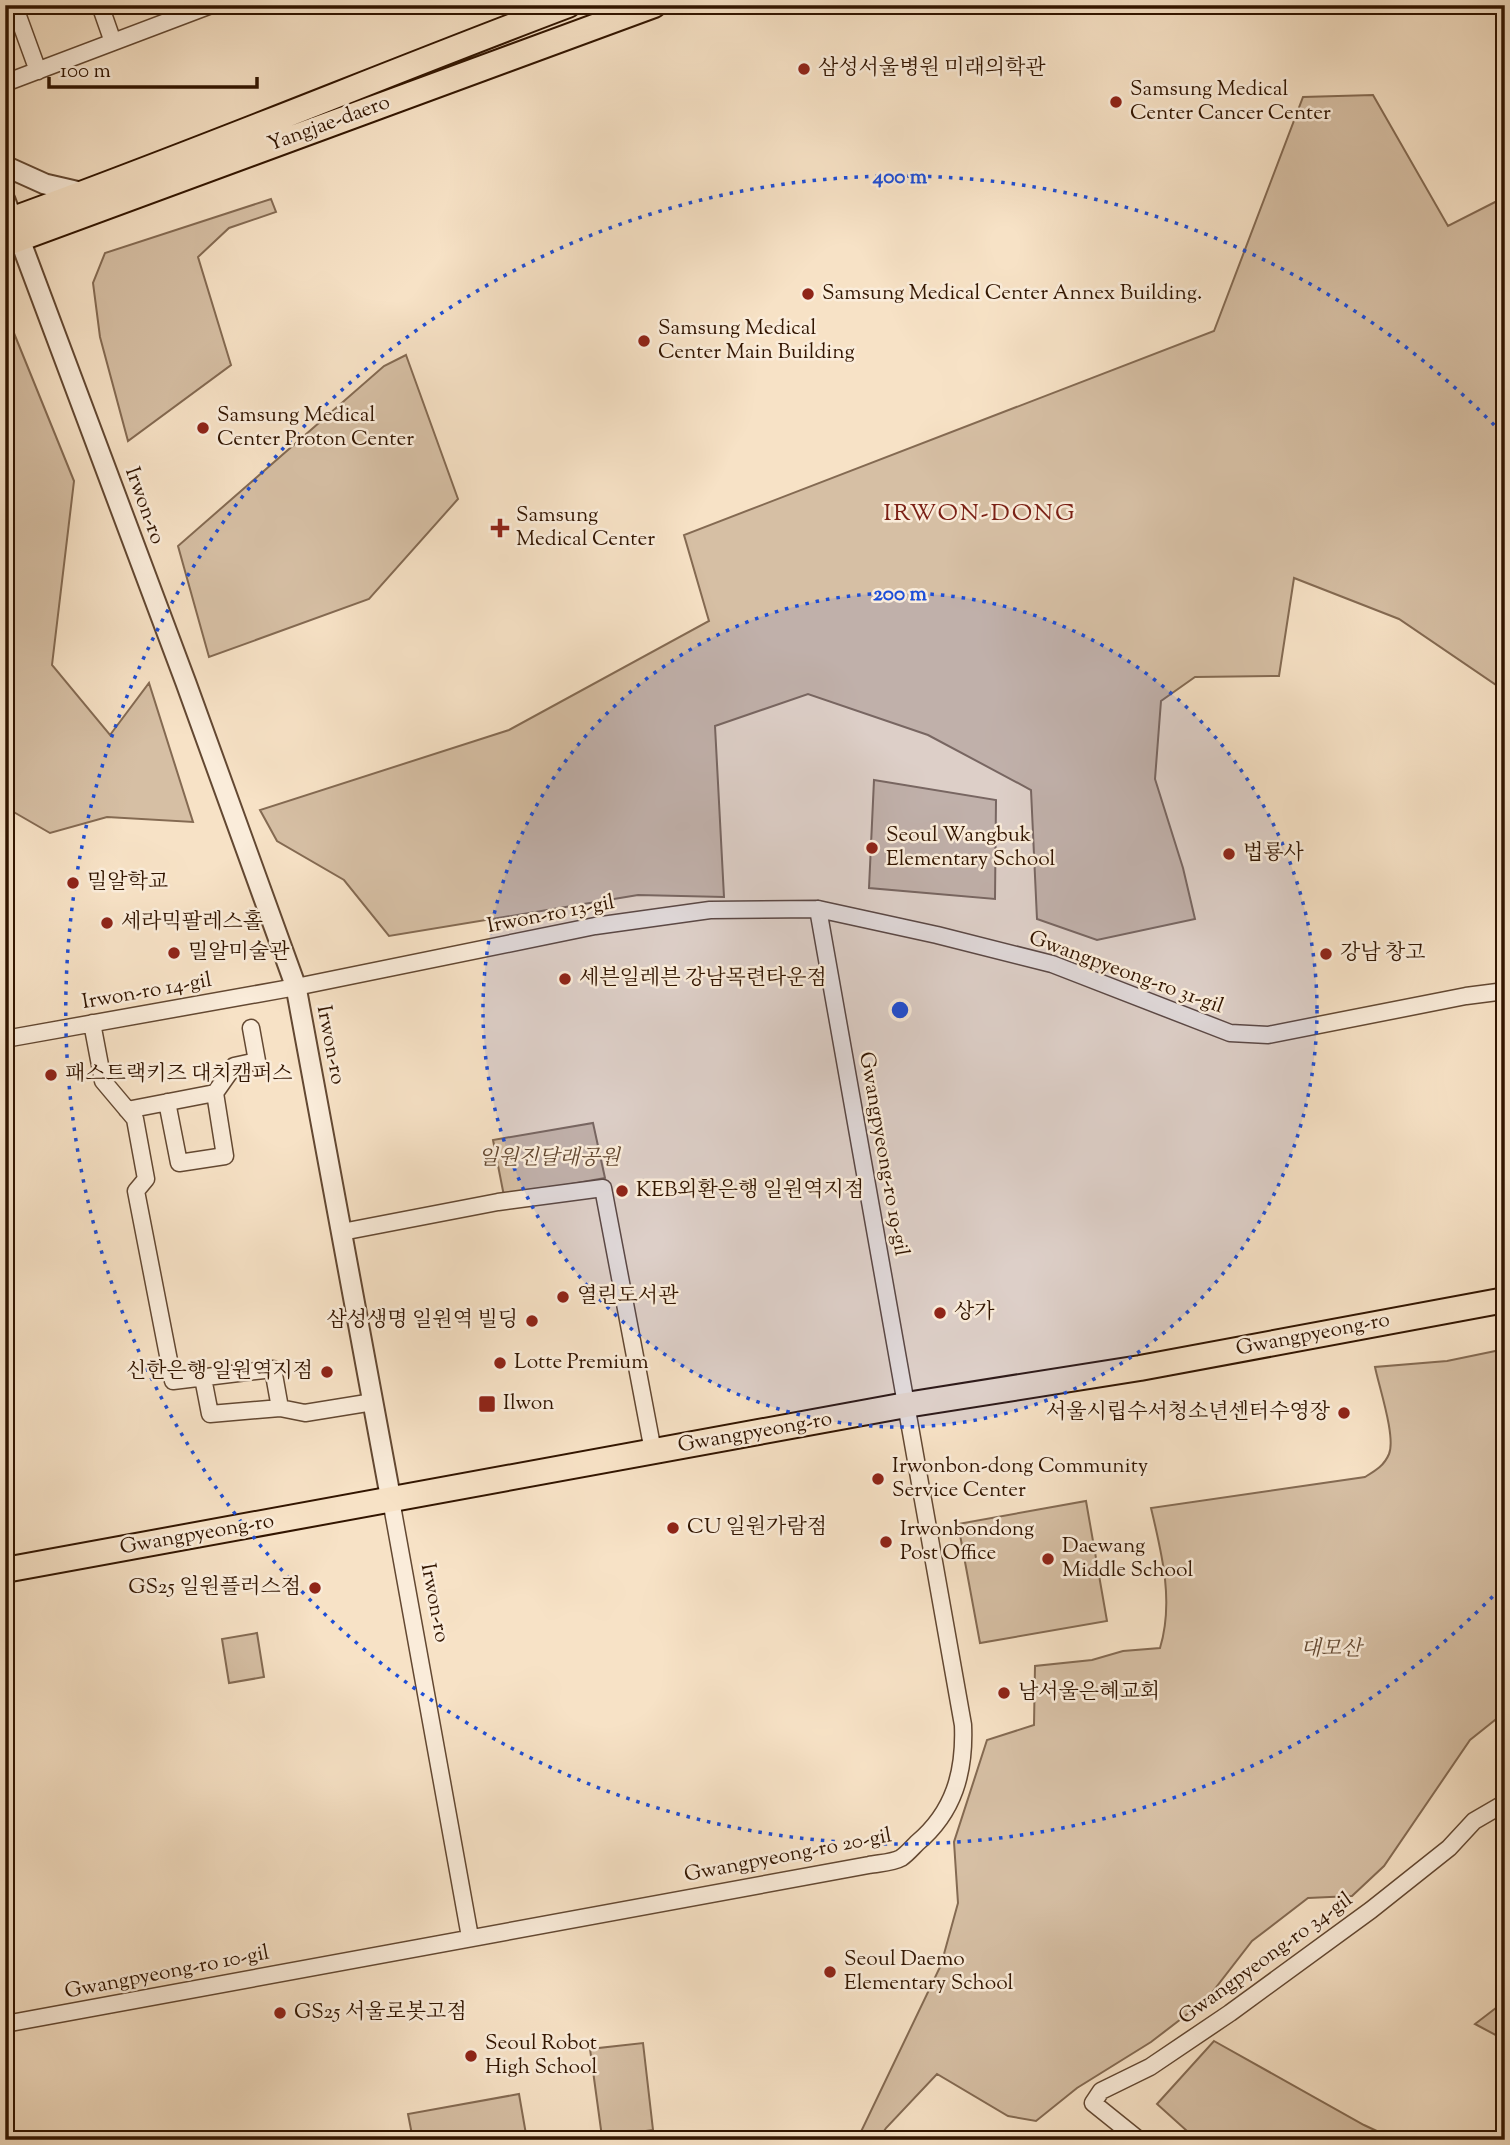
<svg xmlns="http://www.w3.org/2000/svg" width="1510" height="2145" viewBox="0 0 1510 2145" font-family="'Sorts Mill Goudy','Noto Serif KR',serif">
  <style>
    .green { fill: #d6bfa4; stroke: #846a52; stroke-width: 2 }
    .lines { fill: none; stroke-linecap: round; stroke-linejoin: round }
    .minor-casing { stroke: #634832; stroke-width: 19 }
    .tertiary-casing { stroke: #634832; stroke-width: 23 }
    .primary-casing { stroke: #321500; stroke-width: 28 }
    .minor { stroke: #faecda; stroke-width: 16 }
    .tertiary { stroke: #faecda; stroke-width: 19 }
    .primary { stroke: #f7e2c6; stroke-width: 24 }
    .ring { fill: none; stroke: #1d4ed8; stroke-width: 3.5; stroke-dasharray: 3.5 7 }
    .poi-dot { fill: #8f2418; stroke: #faecda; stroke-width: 2.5 }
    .labels { text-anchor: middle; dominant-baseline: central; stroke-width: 5; stroke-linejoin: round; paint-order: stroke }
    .poi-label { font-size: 21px; fill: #321500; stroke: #faecda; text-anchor: start }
    .street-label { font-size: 21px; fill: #321500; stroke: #faecda }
    .park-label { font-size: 21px; font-style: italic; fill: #634831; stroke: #faecda }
    .quarter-label { font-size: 24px; letter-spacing: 2px; fill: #7a1f14; stroke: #faecda }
    .centre { fill: #1d4ed8; stroke: #faecda; stroke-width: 3.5 }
    .ring-label { font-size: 21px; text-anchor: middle; font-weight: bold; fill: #1d4ed8; stroke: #faecda; stroke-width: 5; stroke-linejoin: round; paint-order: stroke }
  </style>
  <rect width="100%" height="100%" fill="#f7e2c6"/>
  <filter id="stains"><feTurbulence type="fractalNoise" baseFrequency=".00286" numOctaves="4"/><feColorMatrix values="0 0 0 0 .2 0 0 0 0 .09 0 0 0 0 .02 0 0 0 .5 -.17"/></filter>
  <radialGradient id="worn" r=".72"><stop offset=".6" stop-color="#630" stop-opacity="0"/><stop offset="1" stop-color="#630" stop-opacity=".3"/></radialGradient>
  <!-- green -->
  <path class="green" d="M 1373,95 L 1448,226 L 1505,197 L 1505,691 L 1399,619 L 1294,578 L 1279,676 L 1195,677 L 1161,701 L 1155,779 L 1183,868 L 1195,919 L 1097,940 L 1037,919 L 1031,790 L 928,735 L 808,694 L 715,726 L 724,897 L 638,895 L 389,936 L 344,880 L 277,841 L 260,810 L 509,730 L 709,621 L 684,535 L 1214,331 L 1303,97 Z
    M 271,199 L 276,212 L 229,228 L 198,257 L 231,365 L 128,441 L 100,337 L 93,283 L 105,253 Z
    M 5,311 L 74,481 L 52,665 L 110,735 L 149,683 L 193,822 L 107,817 L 50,833 L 5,807 Z
    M 406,355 L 458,499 L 369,599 L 209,657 L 178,546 L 384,366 Z
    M 874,780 L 996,800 L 995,899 L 869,888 Z
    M 593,1123 L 605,1178 L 504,1196 L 493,1140 Z
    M 1505,1349 L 1505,1712 L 1470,1740 L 1384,1866 L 1352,1896 L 1308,1898 L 1252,1941 L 1207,1999 L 1151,2042 L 1077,2088 L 1036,2121 L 1008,2116 L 937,2074 L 886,2128 L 878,2140 L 857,2140 L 941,1965 L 958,1903 L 954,1842 L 987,1740 L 1034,1725 L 1035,1666 L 1092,1660 L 1123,1651 L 1160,1648 C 1174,1602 1162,1554 1151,1508 L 1365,1477 C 1375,1471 1384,1466 1389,1454 C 1396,1437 1379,1387 1375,1367 L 1447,1361 Z
    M 1086,1501 L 1107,1621 L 980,1643 L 958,1524 Z
    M 257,1633 L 264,1677 L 229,1683 L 222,1639 Z
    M 1505,2001 L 1505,2040 L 1475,2024 Z
    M 1214,2041 L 1364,2125 L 1396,2140 L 1197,2140 L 1157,2104 Z
    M 643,2043 L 653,2130 L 602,2137 L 590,2049 Z
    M 519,2094 L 527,2140 L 413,2140 L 408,2114 Z"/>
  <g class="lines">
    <defs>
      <path id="minor" d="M 14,5 L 38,71
        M 100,5 L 113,42
        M 5,83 L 211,5
        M 92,1023 L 103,1081 L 135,1119 L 146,1179 L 136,1191 L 173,1381 L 273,1369 L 280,1408 L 305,1413 L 373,1402
        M 5,1039 L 296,987 L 595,926 L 710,910 L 818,909 L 937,935 L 1052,964 L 1230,1033 L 1268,1035 L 1466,996 L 1505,991
        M 215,1093 L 234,1066 L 257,1061 L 251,1028
        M 127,1110 L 215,1093 L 225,1156 L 179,1163 L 167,1102
        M 342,1232 L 498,1202 L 603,1188 L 653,1451
        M 203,1378 L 210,1414 L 280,1408
        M 391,1500 L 470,1937
        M 5,2024 L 869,1865 C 878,1863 892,1863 901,1858 C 907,1854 912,1848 917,1843 C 954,1812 965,1772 963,1725 L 818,909
        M 1139,2140 L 1093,2103 L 1101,2091 L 1150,2067 L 1230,2013 L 1371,1910 L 1449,1848 L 1474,1821 L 1505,1803"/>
      <path id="tertiary" d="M 5,166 L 45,184 L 84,193
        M 5,200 L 186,683 L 296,987 L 391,1500"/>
      <path id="primary" d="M 5,222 C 194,154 380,76 568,5
        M 5,244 L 654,5
        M 5,1570 L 906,1405 L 1140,1368 L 1505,1300"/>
    </defs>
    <!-- minor casing -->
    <use href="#minor" class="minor-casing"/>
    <!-- tertiary casing -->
    <use href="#tertiary" class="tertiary-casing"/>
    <!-- primary casing -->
    <use href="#primary" class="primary-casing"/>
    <!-- minor -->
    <use href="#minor" class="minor"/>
    <!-- tertiary -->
    <use href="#tertiary" class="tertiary"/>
    <!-- primary -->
    <use href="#primary" class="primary"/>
  </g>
  <!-- distance rings -->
  <circle cx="900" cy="1010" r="417" fill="#1d4ed8" fill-opacity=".12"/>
  <g class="ring">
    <circle cx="900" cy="1010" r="417"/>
    <path d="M1500 1589A834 834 0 1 1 1500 431"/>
  </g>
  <!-- markers -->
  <g class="poi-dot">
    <circle cx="804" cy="69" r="7"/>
    <circle cx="1116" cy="102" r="7"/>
    <circle cx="808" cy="294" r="7"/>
    <circle cx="644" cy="341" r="7"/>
    <circle cx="203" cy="428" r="7"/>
    <path d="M496.5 517.5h7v7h7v7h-7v7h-7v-7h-7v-7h7z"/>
    <circle cx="872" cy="848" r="7"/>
    <circle cx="1229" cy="854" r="7"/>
    <circle cx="73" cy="883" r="7"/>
    <circle cx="107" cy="923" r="7"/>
    <circle cx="174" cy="953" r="7"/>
    <circle cx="1326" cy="954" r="7"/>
    <circle cx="565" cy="979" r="7"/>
    <circle cx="51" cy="1075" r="7"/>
    <circle cx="622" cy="1191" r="7"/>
    <circle cx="563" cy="1297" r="7"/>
    <circle cx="940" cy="1313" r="7"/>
    <circle cx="532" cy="1321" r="7"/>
    <circle cx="500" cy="1363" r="7"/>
    <circle cx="327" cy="1372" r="7"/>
    <rect x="478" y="1395" width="18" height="18" rx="3.5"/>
    <circle cx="1344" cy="1413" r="7"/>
    <circle cx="878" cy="1479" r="7"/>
    <circle cx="673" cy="1528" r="7"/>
    <circle cx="886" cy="1542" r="7"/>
    <circle cx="1048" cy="1559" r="7"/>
    <circle cx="315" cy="1588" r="7"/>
    <circle cx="1004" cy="1693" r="7"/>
    <circle cx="830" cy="1972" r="7"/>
    <circle cx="280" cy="2013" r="7"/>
    <circle cx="471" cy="2056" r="7"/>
  </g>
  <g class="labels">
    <!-- poi labels -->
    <g class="poi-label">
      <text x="818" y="69">삼성서울병원 미래의학관</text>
      <text x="1130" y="90">Samsung Medical<tspan x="1130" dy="24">Center Cancer Center</tspan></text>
      <text x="822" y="294">Samsung Medical Center Annex Building.</text>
      <text x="658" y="329">Samsung Medical<tspan x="658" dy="24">Center Main Building</tspan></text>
      <text x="217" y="416">Samsung Medical<tspan x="217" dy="24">Center Proton Center</tspan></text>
      <text x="516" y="516">Samsung<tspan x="516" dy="24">Medical Center</tspan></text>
      <text x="886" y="836">Seoul Wangbuk<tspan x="886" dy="24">Elementary School</tspan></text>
      <text x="1243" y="854">법룡사</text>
      <text x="87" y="883">밀알학교</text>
      <text x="121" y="923">세라믹팔레스홀</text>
      <text x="188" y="953">밀알미술관</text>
      <text x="1340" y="954">강남 창고</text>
      <text x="579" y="979">세븐일레븐 강남목련타운점</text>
      <text x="65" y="1075">패스트랙키즈 대치캠퍼스</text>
      <text x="636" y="1191">KEB외환은행 일원역지점</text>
      <text x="577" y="1297">열린도서관</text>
      <text x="954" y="1313">상가</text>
      <text x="518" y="1321" text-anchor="end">삼성생명 일원역 빌딩</text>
      <text x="514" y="1363">Lotte Premium</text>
      <text x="313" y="1372" text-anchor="end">신한은행 일원역지점</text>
      <text x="503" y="1404">Ilwon</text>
      <text x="1330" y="1413" text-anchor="end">서울시립수서청소년센터수영장</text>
      <text x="892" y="1467">Irwonbon-dong Community<tspan x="892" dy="24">Service Center</tspan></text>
      <text x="687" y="1528">CU 일원가람점</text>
      <text x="900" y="1530">Irwonbondong<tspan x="900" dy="24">Post Office</tspan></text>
      <text x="1062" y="1547">Daewang<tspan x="1062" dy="24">Middle School</tspan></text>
      <text x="301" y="1588" text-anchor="end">GS25 일원플러스점</text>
      <text x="1018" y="1693">남서울은혜교회</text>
      <text x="844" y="1960">Seoul Daemo<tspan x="844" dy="24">Elementary School</tspan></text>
      <text x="294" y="2013">GS25 서울로봇고점</text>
      <text x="485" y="2044">Seoul Robot<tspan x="485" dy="24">High School</tspan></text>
    </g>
    <!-- street labels -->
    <g class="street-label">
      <text transform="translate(329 124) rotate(-20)">Yangjae-daero</text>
      <text transform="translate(144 506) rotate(70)">Irwon-ro</text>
      <text transform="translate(551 915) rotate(-11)">Irwon-ro 13-gil</text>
      <text transform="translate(1126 973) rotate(20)">Gwangpyeong-ro 31-gil</text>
      <text transform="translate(147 992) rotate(-10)">Irwon-ro 14-gil</text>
      <text transform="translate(330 1045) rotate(79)">Irwon-ro</text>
      <text transform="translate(883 1154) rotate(80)">Gwangpyeong-ro 19-gil</text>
      <text transform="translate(1313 1335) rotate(-11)">Gwangpyeong-ro</text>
      <text transform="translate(755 1433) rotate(-10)">Gwangpyeong-ro</text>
      <text transform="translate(197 1535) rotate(-10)">Gwangpyeong-ro</text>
      <text transform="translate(434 1603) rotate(79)">Irwon-ro</text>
      <text transform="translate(788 1856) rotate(-11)">Gwangpyeong-ro 20-gil</text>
      <text transform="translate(1266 1959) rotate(-36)">Gwangpyeong-ro 34-gil</text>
      <text transform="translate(167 1973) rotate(-11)">Gwangpyeong-ro 10-gil</text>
    </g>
    <!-- park labels -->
    <g class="park-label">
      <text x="549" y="1159">일원진달래공원</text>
      <text x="1331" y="1650">대모산</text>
    </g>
    <!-- quarter labels -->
    <g class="quarter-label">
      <text x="980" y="514">IRWON-DONG</text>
    </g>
  </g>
  <circle cx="900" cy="1010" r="10" class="centre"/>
  <g class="ring-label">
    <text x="900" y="183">400 m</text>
    <text x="900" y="600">200 m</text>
  </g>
  <!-- margin -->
  <rect width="1510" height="2145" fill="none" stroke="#f7e2c6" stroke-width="28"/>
  <rect x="7" y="7" width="1496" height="2131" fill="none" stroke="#321500" stroke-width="3.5"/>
  <rect x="14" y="14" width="1482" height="2117" fill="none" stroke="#321500" stroke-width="2"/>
  <!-- scale -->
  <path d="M49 77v10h208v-10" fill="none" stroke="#321500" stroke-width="3.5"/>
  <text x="60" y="77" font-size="21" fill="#321500" stroke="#faecda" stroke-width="5" paint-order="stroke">100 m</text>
  <rect width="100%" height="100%" filter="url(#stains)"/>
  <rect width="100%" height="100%" fill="url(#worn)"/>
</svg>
